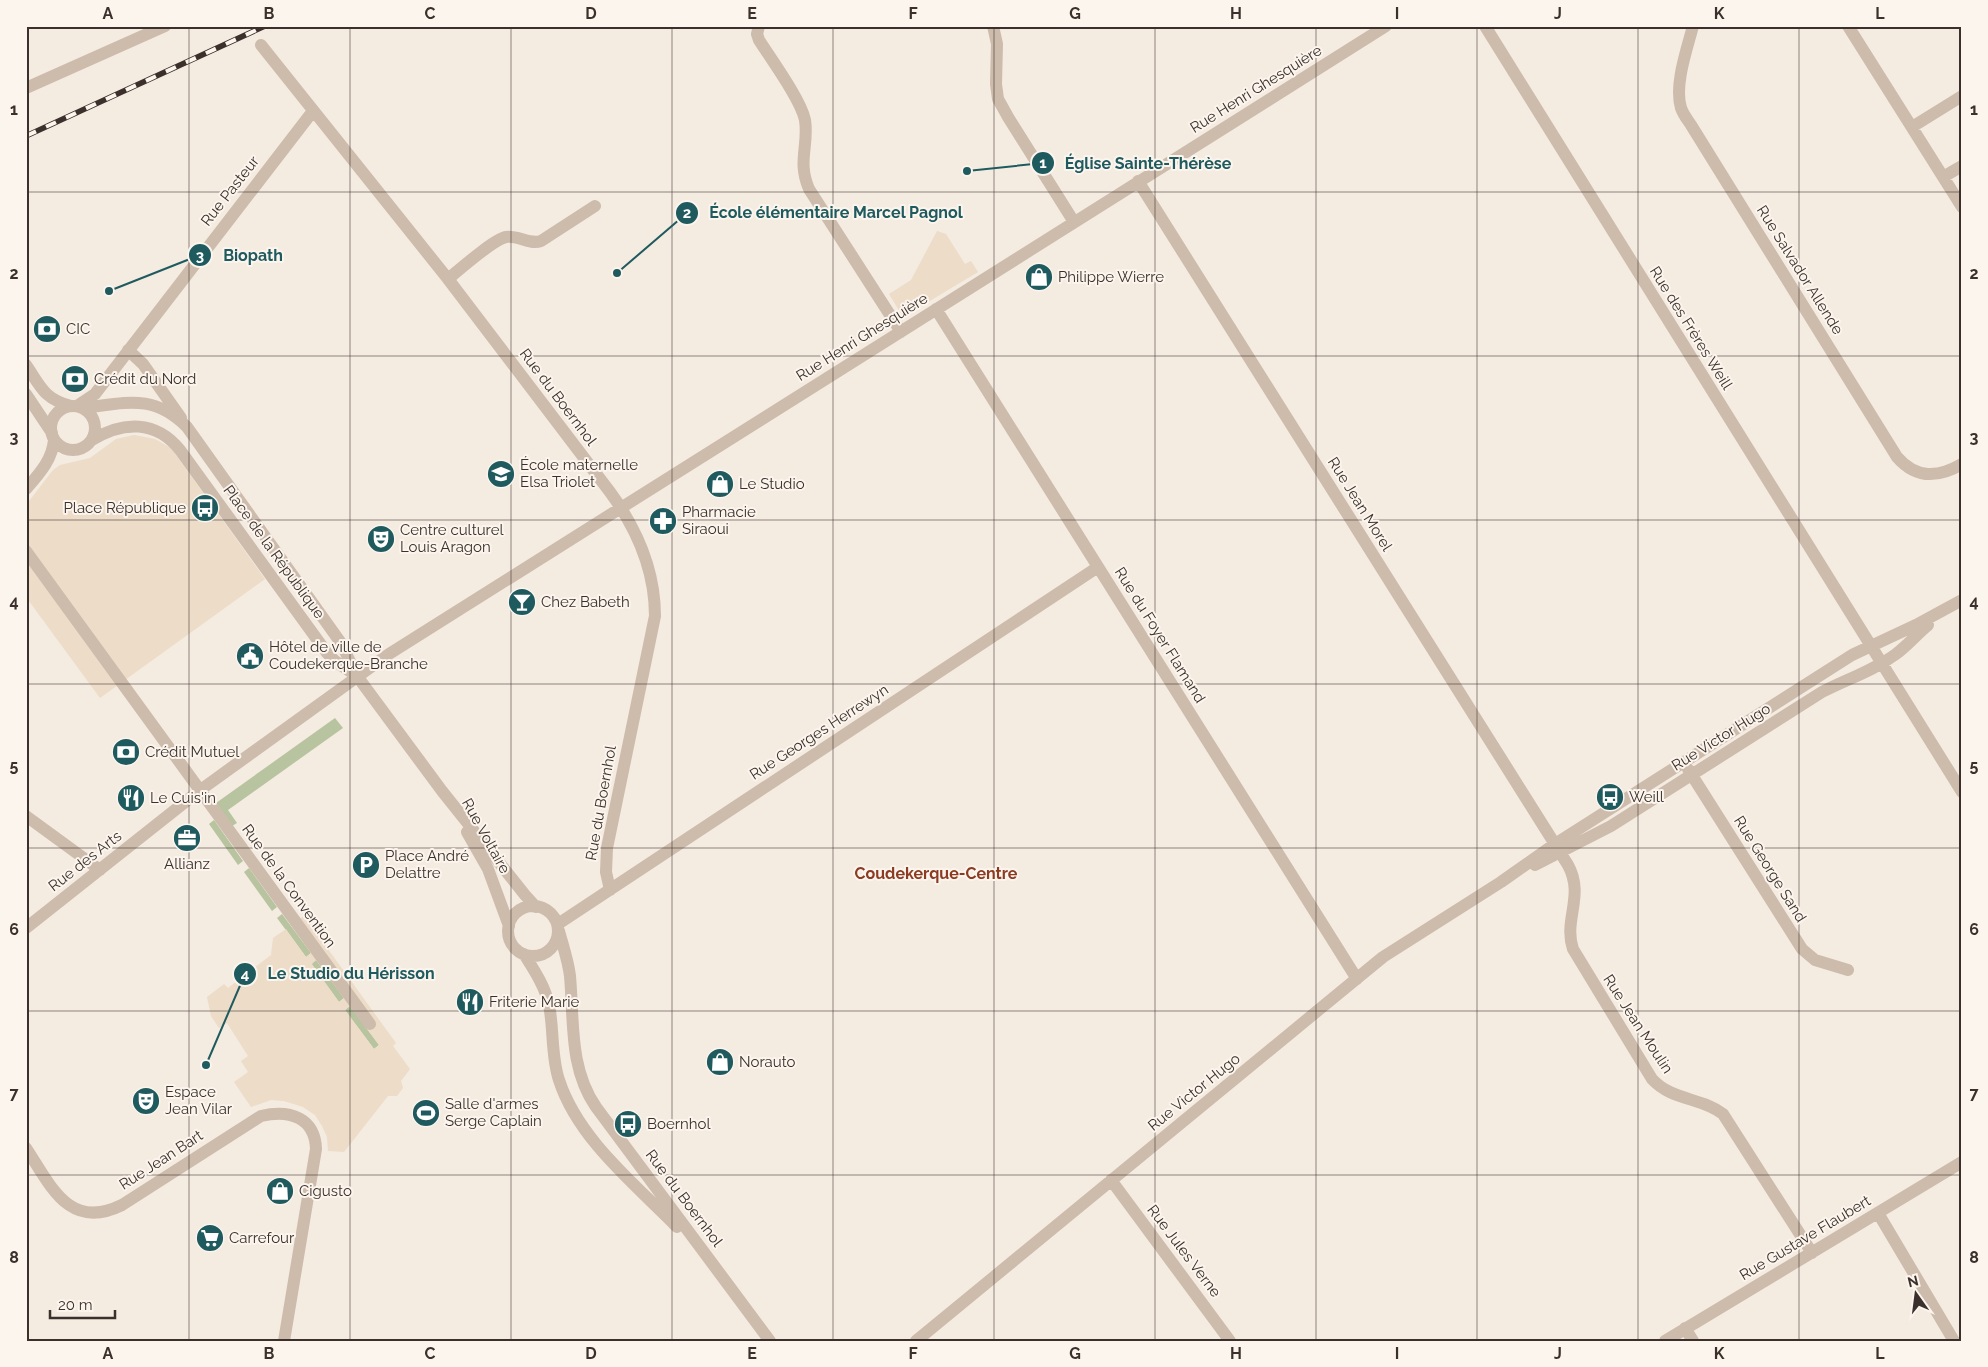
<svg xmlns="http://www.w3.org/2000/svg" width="1988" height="1367" viewBox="0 0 1988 1367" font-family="Raleway,sans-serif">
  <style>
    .grass { fill: #b8c4a0 }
    .plaza { fill: #ecdcc8; fill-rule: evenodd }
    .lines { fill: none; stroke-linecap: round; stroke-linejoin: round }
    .minor { stroke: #cdbbac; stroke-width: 12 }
    .rail-casing { stroke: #3b302b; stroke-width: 5.5 }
    .rail { stroke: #fbf5ee; stroke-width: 4; stroke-dasharray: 11; stroke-linecap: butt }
    .grid { fill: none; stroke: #3b302b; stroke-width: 1; stroke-opacity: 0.55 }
    .labels { text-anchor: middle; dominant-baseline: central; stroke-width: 4; stroke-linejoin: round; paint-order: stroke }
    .street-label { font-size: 15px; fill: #3b302b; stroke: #fbf5ee }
    .poi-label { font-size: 15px; fill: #3b302b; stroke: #fbf5ee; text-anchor: start }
    .neighbourhood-label { font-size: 16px; font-weight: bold; fill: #8c3b22; stroke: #fbf5ee }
    .leader { fill: none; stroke: #1f5a5e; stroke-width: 2 }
    .callout-dot { fill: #1f5a5e; stroke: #fbf5ee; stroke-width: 2 }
    .mark-label { font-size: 15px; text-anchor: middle; font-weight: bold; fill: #fff }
    .callout-label { font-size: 16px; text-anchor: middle; font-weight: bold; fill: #1f5a5e; stroke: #fbf5ee; stroke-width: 4; stroke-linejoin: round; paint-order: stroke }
    .neatline { fill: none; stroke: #3b302b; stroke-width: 2 }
    .grid-label { font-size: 16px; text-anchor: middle; font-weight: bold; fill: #3b302b }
  </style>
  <rect width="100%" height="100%" fill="#f4ebe1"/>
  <!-- grass -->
  <path class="grass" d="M 335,718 L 343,728 L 228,810 L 237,823 L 232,826 L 216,803 Z
    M 214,820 L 243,861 L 238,865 L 209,824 Z
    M 249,868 L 277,907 L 272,911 L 244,872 Z
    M 282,914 L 311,953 L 306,957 L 277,918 Z
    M 316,960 L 344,998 L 339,1002 L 311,964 Z
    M 350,1006 L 379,1045 L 374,1049 L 345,1010 Z"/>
  <!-- plaza -->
  <path class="plaza" d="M 937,231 L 946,234 L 965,264 L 971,261 L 978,272 L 903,317 L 889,294 L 911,280 Z
    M 134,435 L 155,439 L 171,448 L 265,579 L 100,698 L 26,597 L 26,505 L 53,470 L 60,465 L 90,458 L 116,439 Z
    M 304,916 L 396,1043 L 393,1046 L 410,1069 L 401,1081 L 403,1088 L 397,1096 L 388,1096 L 344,1152 L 328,1151 L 327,1137 L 322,1126 L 315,1115 L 303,1107 L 284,1101 L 271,1100 L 251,1107 L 234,1082 L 248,1072 L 241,1061 L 248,1056 L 227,1023 L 219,1028 L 211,1016 L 207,997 L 224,984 L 228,988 L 271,955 L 273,938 L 286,929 L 306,957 L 311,953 L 291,925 ZM 316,960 L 344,998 L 339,1002 L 312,964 ZM 350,1006 L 379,1045 L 374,1049 L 345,1010 Z"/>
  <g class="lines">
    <!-- minor -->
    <path class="minor" d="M 759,26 L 757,34 L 759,40 C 771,59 801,100 805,120 C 809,146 797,161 809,189 L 901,332
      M 993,26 L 997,44 L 996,84 L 998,99 L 1008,117 L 1074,222
      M 1485,26 L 1962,792
      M 1693,26 C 1687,49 1674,85 1681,108 C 1683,114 1687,119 1691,125 L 1897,457 C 1916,479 1938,478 1962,464
      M 1848,26 L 1962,207
      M 261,45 L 448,279 L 610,492 C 637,529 655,570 655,616 L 607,848 L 606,872 L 610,890
      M 26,88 L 165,26
      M 1912,127 L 1962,96
      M 1943,177 L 1962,166
      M 1138,181 L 1568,865 C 1585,896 1563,920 1573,949 L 1652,1079 C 1672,1101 1701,1097 1723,1114 L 1812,1253
      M 448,279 C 459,270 494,239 506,237 C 518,235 529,245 541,241 L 595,206
      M 936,309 L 1357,979
      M 128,350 L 143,364 L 181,418
      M 26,365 C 41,387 44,399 71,406
      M 26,394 L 52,433
      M 77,406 L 95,394 L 313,111
      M51 428a22 22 0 1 1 44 0a22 22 0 1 1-44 0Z
      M 83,408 C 126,403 153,393 187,427 L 341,643 L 357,676 L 442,791 L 525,895 L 536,907
      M 92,440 C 123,421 156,420 180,450 L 327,653 L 335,661 L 357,676
      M 26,489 C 39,474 53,459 54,439
      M 26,551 L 370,1024
      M 1688,769 L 1802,949 L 1815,960 L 1848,970
      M 26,816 L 100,870
      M 467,832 L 488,869 L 509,926
      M 1535,865 L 1611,826 L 1822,692 C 1847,679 1873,671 1896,654 C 1908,645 1917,634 1928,625
      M508 931a25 25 0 1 1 50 0a25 25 0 1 1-50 0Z
      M 558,924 L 1098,567
      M 26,928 L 199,791 L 389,654 L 1386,26
      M 559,931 C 563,946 568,960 570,976 C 574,1021 569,1068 596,1107 L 770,1341
      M 524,954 C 534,970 545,986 549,1005 C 554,1030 551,1056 559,1080 C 578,1139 635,1184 677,1227
      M 26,1148 C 51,1186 69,1231 122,1205 L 261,1116 C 290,1109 315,1118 316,1149 L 284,1341
      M 1111,1180 L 1230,1341
      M 1878,1213 L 1954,1341
      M 1685,1328 L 1693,1341
      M 916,1341 L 1383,957 L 1501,882 L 1555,844 L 1852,655 L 1916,625 L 1962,600
      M 1665,1341 L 1962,1162"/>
    <defs>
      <path id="rail" d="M 26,136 L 265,26"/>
    </defs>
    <!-- rail casing -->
    <use href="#rail" class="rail-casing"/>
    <!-- rail -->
    <use href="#rail" class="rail"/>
  </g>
  <!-- grid -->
  <path class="grid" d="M 189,26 L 189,1341M 350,26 L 350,1341M 511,26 L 511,1341M 672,26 L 672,1341M 833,26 L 833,1341M 994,26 L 994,1341M 1155,26 L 1155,1341M 1316,26 L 1316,1341M 1477,26 L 1477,1341M 1638,26 L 1638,1341M 1799,26 L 1799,1341M 26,192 L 1962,192M 26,356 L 1962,356M 26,520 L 1962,520M 26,684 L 1962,684M 26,848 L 1962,848M 26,1011 L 1962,1011M 26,1175 L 1962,1175"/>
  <!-- icons -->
  <defs>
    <symbol id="shop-disc" viewBox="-11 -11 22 22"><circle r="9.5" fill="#1f5a5e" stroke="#fbf5ee"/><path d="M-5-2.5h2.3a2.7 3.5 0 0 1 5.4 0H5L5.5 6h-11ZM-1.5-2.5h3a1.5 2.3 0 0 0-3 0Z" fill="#fff"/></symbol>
    <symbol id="bank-disc" viewBox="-11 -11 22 22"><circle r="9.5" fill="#1f5a5e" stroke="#fbf5ee"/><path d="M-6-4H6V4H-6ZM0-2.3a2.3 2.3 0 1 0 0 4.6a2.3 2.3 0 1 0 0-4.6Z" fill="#fff"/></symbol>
    <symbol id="school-disc" viewBox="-11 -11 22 22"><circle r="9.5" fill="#1f5a5e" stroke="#fbf5ee"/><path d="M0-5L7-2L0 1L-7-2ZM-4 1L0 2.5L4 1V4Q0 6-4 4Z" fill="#fff"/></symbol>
    <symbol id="bus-disc" viewBox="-11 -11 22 22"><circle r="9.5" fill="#1f5a5e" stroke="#fbf5ee"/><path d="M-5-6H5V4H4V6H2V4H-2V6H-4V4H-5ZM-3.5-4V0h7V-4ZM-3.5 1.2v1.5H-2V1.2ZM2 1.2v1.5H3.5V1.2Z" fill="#fff"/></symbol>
    <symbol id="pharmacy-disc" viewBox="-11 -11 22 22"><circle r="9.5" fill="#1f5a5e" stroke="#fbf5ee"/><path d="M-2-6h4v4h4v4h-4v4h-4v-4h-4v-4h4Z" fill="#fff"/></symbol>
    <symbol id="theatre-disc" viewBox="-11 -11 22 22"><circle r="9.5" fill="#1f5a5e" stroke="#fbf5ee"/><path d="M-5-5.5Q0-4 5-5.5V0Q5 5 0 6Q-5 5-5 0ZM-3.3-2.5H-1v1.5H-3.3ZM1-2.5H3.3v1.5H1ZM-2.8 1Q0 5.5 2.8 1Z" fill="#fff"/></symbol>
    <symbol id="bar-disc" viewBox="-11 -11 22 22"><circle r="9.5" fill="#1f5a5e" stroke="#fbf5ee"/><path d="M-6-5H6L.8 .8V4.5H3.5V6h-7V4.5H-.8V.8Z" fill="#fff"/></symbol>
    <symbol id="civic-disc" viewBox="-11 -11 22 22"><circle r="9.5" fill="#1f5a5e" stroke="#fbf5ee"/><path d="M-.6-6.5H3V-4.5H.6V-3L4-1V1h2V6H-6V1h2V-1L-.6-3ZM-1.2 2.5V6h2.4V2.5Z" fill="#fff"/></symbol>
    <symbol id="restaurant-disc" viewBox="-11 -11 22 22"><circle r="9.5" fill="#1f5a5e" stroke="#fbf5ee"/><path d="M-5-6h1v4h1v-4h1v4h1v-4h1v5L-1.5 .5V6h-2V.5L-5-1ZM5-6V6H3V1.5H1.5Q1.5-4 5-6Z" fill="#fff"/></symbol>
    <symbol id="office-disc" viewBox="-11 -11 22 22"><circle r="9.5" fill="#1f5a5e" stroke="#fbf5ee"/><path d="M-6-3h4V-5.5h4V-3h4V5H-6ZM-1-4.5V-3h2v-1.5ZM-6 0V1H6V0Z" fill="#fff"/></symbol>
    <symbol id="parking-disc" viewBox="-11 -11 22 22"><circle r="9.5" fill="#1f5a5e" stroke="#fbf5ee"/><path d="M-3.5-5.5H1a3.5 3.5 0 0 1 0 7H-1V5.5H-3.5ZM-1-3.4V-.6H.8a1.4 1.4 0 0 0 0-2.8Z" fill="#fff"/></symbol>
    <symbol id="stadium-disc" viewBox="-11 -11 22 22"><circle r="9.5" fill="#1f5a5e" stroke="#fbf5ee"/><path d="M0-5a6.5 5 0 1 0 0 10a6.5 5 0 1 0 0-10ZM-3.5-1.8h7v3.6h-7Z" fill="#fff"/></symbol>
    <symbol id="supermarket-disc" viewBox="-11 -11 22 22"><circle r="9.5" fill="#1f5a5e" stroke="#fbf5ee"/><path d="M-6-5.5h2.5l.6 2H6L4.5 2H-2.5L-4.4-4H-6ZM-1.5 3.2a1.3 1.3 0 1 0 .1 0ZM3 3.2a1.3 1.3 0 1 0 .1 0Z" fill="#fff"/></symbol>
  </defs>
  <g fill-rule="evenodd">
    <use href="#shop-disc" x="1023" y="261" width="32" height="32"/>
    <use href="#bank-disc" x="31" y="313" width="32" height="32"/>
    <use href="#bank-disc" x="59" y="363" width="32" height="32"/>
    <use href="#school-disc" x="485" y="458" width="32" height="32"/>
    <use href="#shop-disc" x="704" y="468" width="32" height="32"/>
    <use href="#bus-disc" x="189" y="492" width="32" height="32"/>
    <use href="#pharmacy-disc" x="647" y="505" width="32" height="32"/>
    <use href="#theatre-disc" x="365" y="523" width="32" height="32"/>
    <use href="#bar-disc" x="506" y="586" width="32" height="32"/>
    <use href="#civic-disc" x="234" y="640" width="32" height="32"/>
    <use href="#bank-disc" x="110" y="736" width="32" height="32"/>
    <use href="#bus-disc" x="1594" y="781" width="32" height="32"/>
    <use href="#restaurant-disc" x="115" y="782" width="32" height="32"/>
    <use href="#office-disc" x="171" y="822" width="32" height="32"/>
    <use href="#parking-disc" x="350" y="849" width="32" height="32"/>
    <use href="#restaurant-disc" x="454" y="986" width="32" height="32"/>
    <use href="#shop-disc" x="704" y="1046" width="32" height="32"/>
    <use href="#theatre-disc" x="130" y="1085" width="32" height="32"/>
    <use href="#stadium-disc" x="410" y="1097" width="32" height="32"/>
    <use href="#bus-disc" x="612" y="1108" width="32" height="32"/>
    <use href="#shop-disc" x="264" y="1175" width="32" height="32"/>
    <use href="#supermarket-disc" x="194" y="1222" width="32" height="32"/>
  </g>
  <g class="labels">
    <!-- street labels -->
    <g class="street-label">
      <text transform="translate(1256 89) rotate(-32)">Rue Henri Ghesquière</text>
      <text transform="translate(230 191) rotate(-52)">Rue Pasteur</text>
      <text transform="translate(1800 270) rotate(58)">Rue Salvador Allende</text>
      <text transform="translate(1691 328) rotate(58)">Rue des Frères Weill</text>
      <text transform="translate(862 337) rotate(-32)">Rue Henri Ghesquière</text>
      <text transform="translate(558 397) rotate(53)">Rue du Boernhol</text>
      <text transform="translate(1360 504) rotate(58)">Rue Jean Morel</text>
      <text transform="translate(274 552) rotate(54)">Place de la République</text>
      <text transform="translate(1160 635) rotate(58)">Rue du Foyer Flamand</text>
      <text transform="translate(819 732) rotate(-33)">Rue Georges Herrewyn</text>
      <text transform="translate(1721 737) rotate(-32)">Rue Victor Hugo</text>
      <text transform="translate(601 803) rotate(-80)">Rue du Boernhol</text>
      <text transform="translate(486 836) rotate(61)">Rue Voltaire</text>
      <text transform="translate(85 861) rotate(-38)">Rue des Arts</text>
      <text transform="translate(1770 869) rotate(58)">Rue George Sand</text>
      <text transform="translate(289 886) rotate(54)">Rue de la Convention</text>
      <text transform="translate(1638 1024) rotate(57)">Rue Jean Moulin</text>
      <text transform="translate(1194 1092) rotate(-39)">Rue Victor Hugo</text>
      <text transform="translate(161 1160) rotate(-33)">Rue Jean Bart</text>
      <text transform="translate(684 1198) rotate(53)">Rue du Boernhol</text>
      <text transform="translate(1805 1238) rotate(-31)">Rue Gustave Flaubert</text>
      <text transform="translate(1184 1251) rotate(53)">Rue Jules Verne</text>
    </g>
    <!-- poi labels -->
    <g class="poi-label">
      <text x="1058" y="277">Philippe Wierre</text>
      <text x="66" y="329">CIC</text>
      <text x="94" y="379">Crédit du Nord</text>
      <text x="520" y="465">École maternelle<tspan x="520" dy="17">Elsa Triolet</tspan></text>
      <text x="739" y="484">Le Studio</text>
      <text x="186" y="508" text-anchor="end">Place République</text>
      <text x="682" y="512">Pharmacie<tspan x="682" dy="17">Siraoui</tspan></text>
      <text x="400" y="530">Centre culturel<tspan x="400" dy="17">Louis Aragon</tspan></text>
      <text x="541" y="602">Chez Babeth</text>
      <text x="269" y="647">Hôtel de ville de<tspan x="269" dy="17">Coudekerque-Branche</tspan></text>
      <text x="145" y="752">Crédit Mutuel</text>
      <text x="1629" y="797">Weill</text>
      <text x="150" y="798">Le Cuis'in</text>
      <text x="385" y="856">Place André<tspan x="385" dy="17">Delattre</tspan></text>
      <text x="187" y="864" text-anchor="middle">Allianz</text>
      <text x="489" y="1002">Friterie Marie</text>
      <text x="739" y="1062">Norauto</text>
      <text x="165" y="1092">Espace<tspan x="165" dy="17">Jean Vilar</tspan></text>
      <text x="445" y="1104">Salle d'armes<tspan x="445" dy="17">Serge Caplain</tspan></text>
      <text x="647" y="1124">Boernhol</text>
      <text x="299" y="1191">Cigusto</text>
      <text x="229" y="1238">Carrefour</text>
    </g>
    <!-- neighbourhood labels -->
    <g class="neighbourhood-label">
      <text x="936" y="873">Coudekerque-Centre</text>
    </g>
  </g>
  <!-- callouts -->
  <path class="leader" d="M967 171L1043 163M617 273L687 213M109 291L200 255M206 1065L245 974"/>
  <g class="callout-dot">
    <circle cx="967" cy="171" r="5"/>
    <circle cx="617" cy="273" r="5"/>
    <circle cx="109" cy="291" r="5"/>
    <circle cx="206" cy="1065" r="5"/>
    <circle cx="1043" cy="163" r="12"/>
    <circle cx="687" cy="213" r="12"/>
    <circle cx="200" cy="255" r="12"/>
    <circle cx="245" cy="974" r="12"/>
  </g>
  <g class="mark-label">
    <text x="1043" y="168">1</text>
    <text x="687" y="218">2</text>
    <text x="200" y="261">3</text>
    <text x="245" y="979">4</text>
  </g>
  <g class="callout-label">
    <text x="1148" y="169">Église Sainte-Thérèse</text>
    <text x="836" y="218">École élémentaire Marcel Pagnol</text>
    <text x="253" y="261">Biopath</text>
    <text x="351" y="979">Le Studio du Hérisson</text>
  </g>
  <!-- border -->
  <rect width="1988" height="1367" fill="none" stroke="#fbf5ee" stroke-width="55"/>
  <!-- north arrow -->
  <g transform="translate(1916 1294) rotate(346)" stroke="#fbf5ee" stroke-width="4" paint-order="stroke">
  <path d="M0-4L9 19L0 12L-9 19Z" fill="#3b302b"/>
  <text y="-8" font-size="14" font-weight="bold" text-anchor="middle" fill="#3b302b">N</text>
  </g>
  <!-- scale -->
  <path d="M50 1310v8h65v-8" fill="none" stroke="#3b302b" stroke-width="2.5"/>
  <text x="58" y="1310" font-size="15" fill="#3b302b" stroke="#fbf5ee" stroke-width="4" paint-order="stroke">20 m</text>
  <rect x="28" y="28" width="1932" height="1312" class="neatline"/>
  <g class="grid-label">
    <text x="108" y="19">A</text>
    <text x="269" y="19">B</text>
    <text x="430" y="19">C</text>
    <text x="591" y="19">D</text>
    <text x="752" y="19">E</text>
    <text x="913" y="19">F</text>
    <text x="1075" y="19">G</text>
    <text x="1236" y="19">H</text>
    <text x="1397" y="19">I</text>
    <text x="1558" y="19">J</text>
    <text x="1719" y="19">K</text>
    <text x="1880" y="19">L</text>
    <text x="14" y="115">1</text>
    <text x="1974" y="115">1</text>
    <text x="14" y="279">2</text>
    <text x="1974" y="279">2</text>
    <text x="14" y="443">3</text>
    <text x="1974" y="443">3</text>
    <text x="14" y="607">4</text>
    <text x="1974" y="607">4</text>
    <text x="14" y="771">5</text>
    <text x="1974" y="771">5</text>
    <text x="14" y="935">6</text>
    <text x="1974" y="935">6</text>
    <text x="14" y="1099">7</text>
    <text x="1974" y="1099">7</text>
    <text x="14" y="1263">8</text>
    <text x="1974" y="1263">8</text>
    <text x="108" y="1359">A</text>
    <text x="269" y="1359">B</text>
    <text x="430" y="1359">C</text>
    <text x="591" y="1359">D</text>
    <text x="752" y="1359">E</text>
    <text x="913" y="1359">F</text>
    <text x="1075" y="1359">G</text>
    <text x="1236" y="1359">H</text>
    <text x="1397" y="1359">I</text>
    <text x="1558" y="1359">J</text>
    <text x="1719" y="1359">K</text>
    <text x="1880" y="1359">L</text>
  </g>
</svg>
